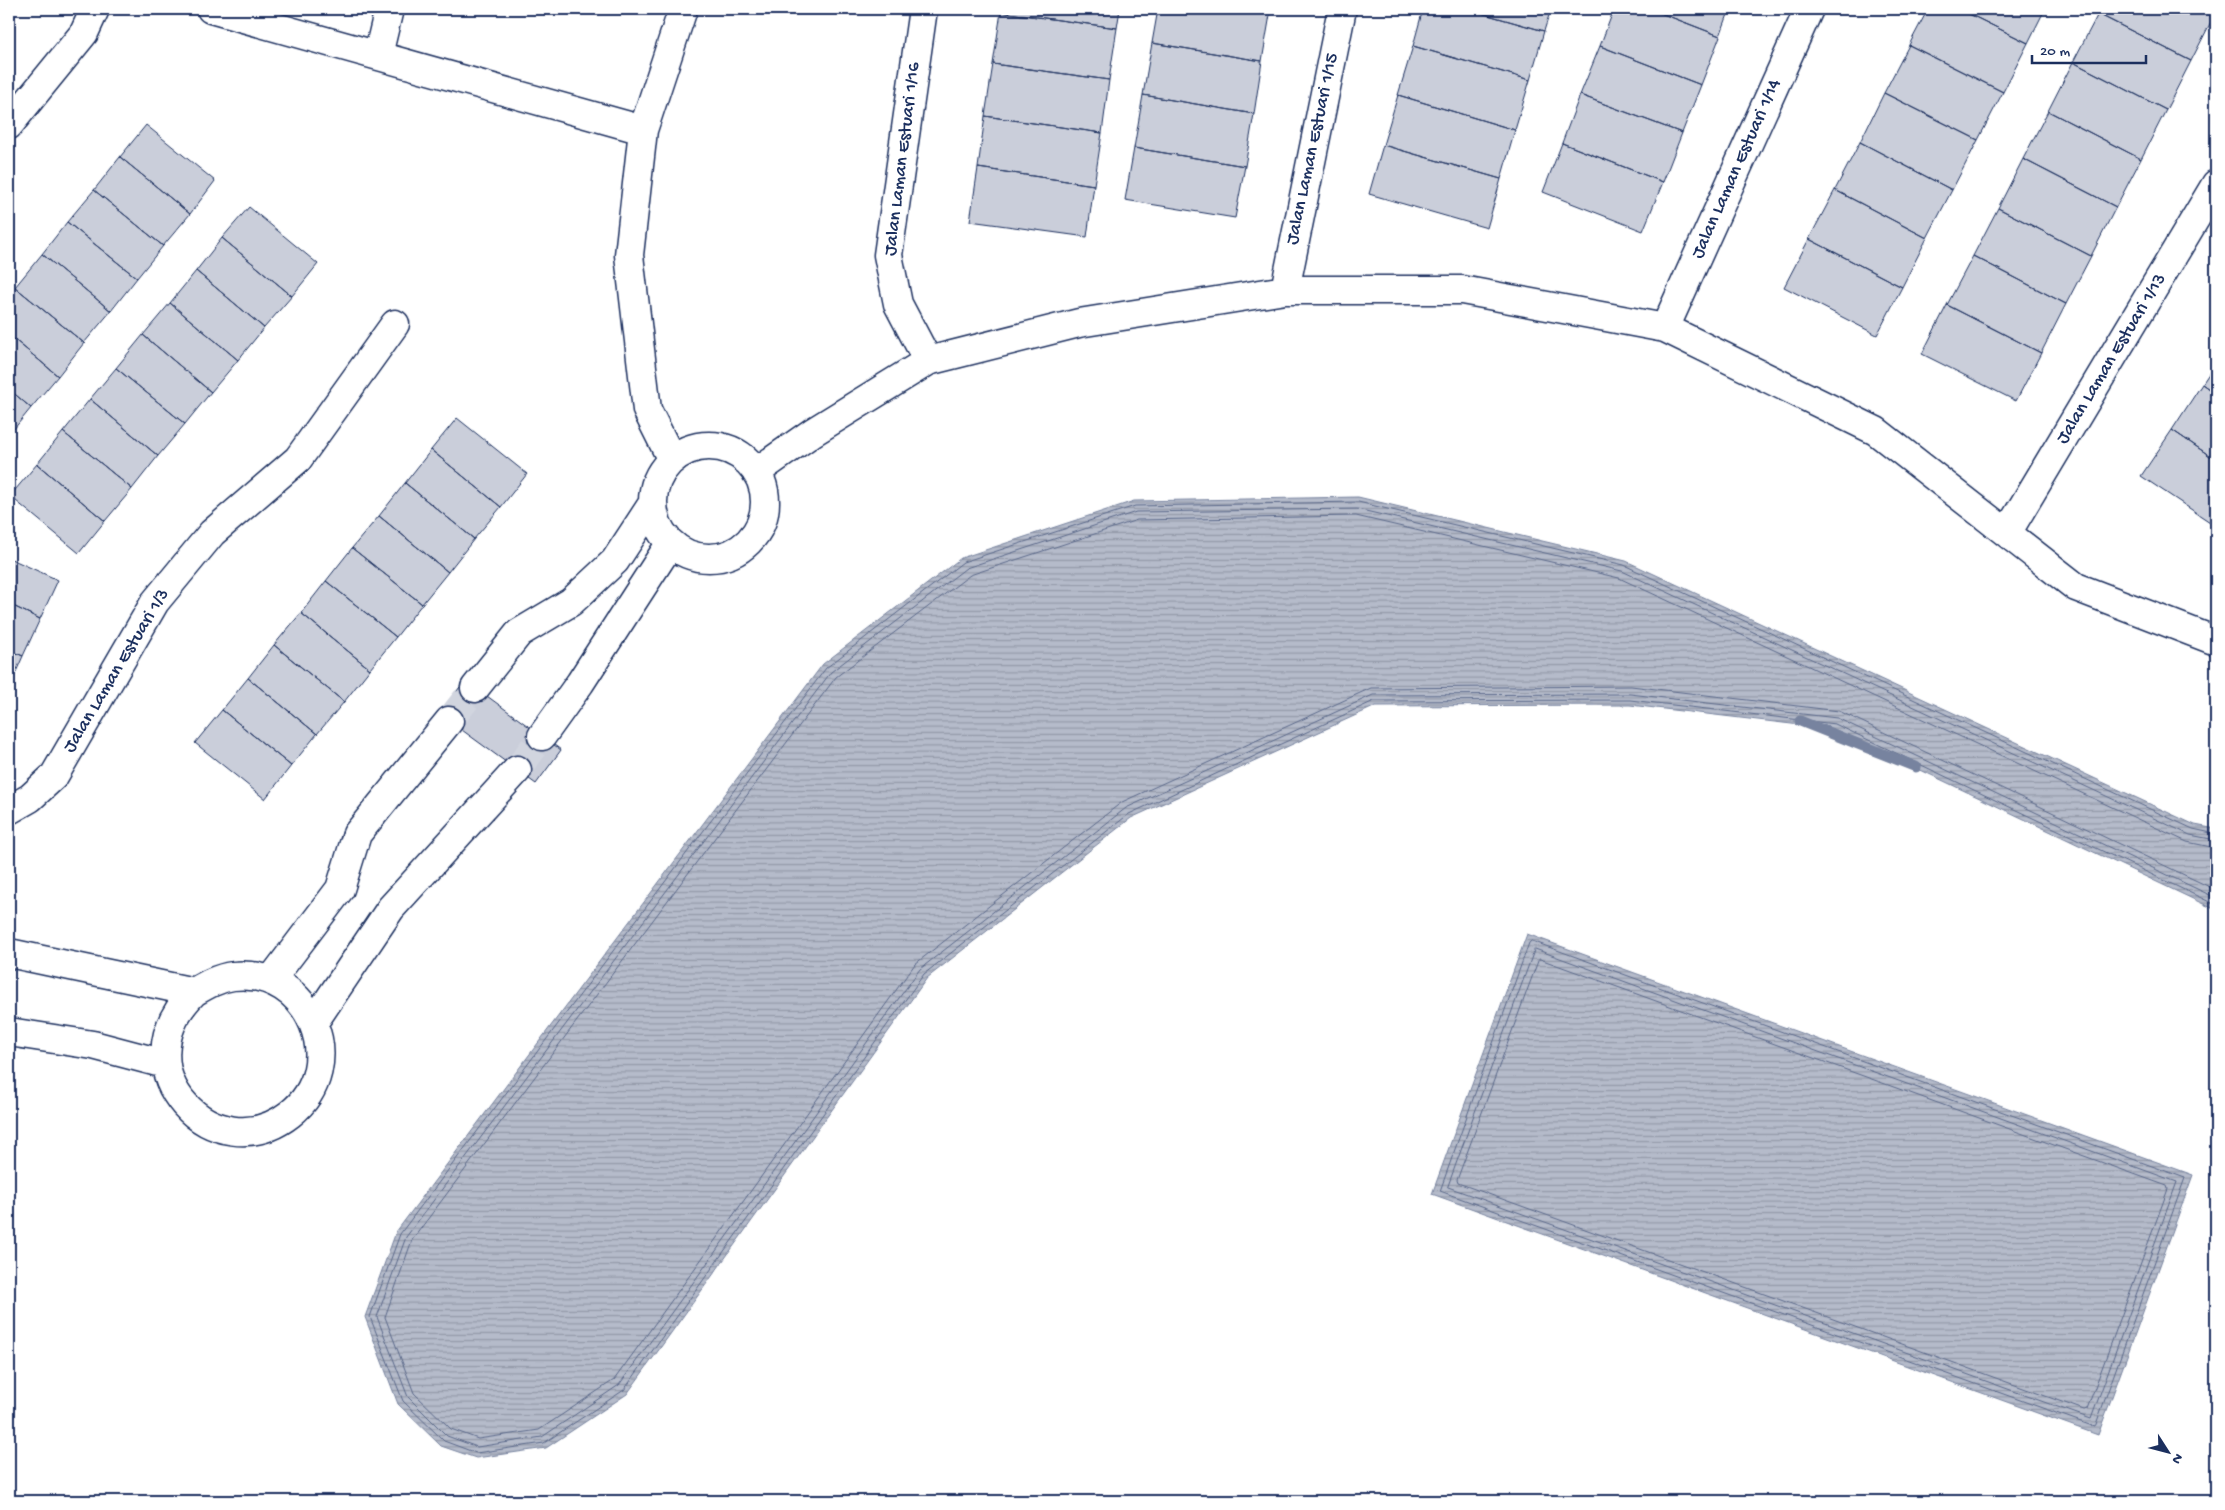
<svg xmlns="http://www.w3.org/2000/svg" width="2225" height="1510" viewBox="0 0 2225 1510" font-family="'Gochi Hand',sans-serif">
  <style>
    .water { fill: url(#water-rules); stroke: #77839f }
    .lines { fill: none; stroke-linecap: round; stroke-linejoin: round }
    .shore { stroke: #596789; stroke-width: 1 }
    .stream { stroke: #77839f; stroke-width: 11 }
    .building { fill: #caceda; stroke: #1b2f5e }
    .minor-tunnel { stroke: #d1d5df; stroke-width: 28; stroke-dasharray: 28 14; stroke-linecap: butt }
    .minor-casing { stroke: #1b2f5e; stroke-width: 31 }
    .minor { stroke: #fff; stroke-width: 28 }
    .labels { text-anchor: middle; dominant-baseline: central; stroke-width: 4.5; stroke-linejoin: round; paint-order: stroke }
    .street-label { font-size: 19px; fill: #1b2f5e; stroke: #fff }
  </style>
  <defs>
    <pattern id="water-rules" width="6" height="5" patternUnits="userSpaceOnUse" patternTransform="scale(1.25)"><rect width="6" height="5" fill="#b5bbca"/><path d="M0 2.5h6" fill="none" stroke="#9298a7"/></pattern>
  </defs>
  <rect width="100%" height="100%" fill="#fff"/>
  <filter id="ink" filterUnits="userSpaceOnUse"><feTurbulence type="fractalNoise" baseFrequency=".02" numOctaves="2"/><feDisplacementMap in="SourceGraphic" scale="10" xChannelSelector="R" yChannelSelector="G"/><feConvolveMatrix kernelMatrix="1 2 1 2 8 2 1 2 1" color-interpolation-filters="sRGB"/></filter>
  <g filter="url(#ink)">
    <!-- water -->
    <path class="water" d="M 1358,497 L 1626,561 L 2195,825 L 2216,829 L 2216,910 L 1834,729 L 1630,705 L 1376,706 L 1131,818 L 927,978 L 627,1394 L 546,1448 L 476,1458 L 441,1446 L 398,1404 L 365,1317 L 396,1232 L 823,664 L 961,558 L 1134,501 Z
      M 1527,934 L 2193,1175 L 2098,1435 L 1432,1194 Z"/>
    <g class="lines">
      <!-- shore -->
      <path class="shore" d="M 2216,834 L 2193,829 L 1624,565 L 1358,502 L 1135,506 L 963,562 L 826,668 L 400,1234 L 370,1317 L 403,1401 L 444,1441 L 476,1453 L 544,1443 L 624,1390 L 924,974 L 1129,814 L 1374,701 L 1630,700 L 1835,724 L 2216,905
        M 2216,840 L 2190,835 L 1622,571 L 1357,509 L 1136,512 L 966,568 L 831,672 L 406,1237 L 377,1317 L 408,1397 L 447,1436 L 477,1447 L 542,1437 L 619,1385 L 920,969 L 1126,808 L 1373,695 L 1630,694 L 1837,718 L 2216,898
        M 2216,848 L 2187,842 L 1619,578 L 1356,516 L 1137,520 L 970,575 L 836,677 L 412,1240 L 385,1317 L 414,1393 L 451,1429 L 478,1439 L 539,1430 L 614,1380 L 915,964 L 1122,802 L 1371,688 L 1631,686 L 1839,711 L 2216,890
        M 1532,941 L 2185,1178 L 2095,1427 L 1440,1191 L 1529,943 Z
        M 1535,949 L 2177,1182 L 2091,1419 L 1448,1187 Z
        M 1540,959 L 2167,1186 L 2168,1189 L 2087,1409 L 2084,1410 L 1458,1183 L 1457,1180 L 1538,961 Z"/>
      <!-- stream -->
      <path class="stream" d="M 1800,721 L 1916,767"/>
    </g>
    <!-- building -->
    <path class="building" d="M 1001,9 L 1120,9 L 1117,28 L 1001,12 Z
      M 1158,9 L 1271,9 L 1262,61 L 1152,43 Z
      M 1423,9 L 1467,9 L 1544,31 L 1530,80 L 1413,46 Z
      M 1467,9 L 1551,9 L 1544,31 Z
      M 1614,9 L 1650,9 L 1720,36 L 1701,85 L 1600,46 Z
      M 1650,9 L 1730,9 L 1720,36 Z
      M 1928,9 L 1959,9 L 2028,43 L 2003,92 L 1909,45 Z
      M 1959,9 L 2045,9 L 2028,43 Z
      M 2100,9 L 2209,9 L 2216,12 L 2191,61 L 2098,14 Z
      M 1001,12 L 1117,28 L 1109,80 L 993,64 Z
      M 2098,14 L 2191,61 L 2166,110 L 2073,62 Z
      M 1152,43 L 1262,61 L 1254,114 L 1143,95 Z
      M 1909,45 L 2003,92 L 1978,140 L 1884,93 Z
      M 1413,46 L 1530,80 L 1515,130 L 1398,95 Z
      M 1600,46 L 1701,85 L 1682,133 L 1580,95 Z
      M 2073,62 L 2166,110 L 2141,159 L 2048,111 Z
      M 993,64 L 1109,80 L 1102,133 L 985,116 Z
      M 1884,93 L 1978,140 L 1952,190 L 1860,142 Z
      M 1143,95 L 1254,114 L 1245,166 L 1134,148 Z
      M 1398,95 L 1515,130 L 1501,179 L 1383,145 Z
      M 1580,95 L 1682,133 L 1663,182 L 1562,143 Z
      M 2048,111 L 2141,159 L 2116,207 L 2023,159 Z
      M 985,116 L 1102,133 L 1094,185 L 978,168 Z
      M 146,125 L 215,181 L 190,214 L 120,157 Z
      M 1860,142 L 1952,190 L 1927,238 L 1835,190 Z
      M 1562,143 L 1663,182 L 1643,231 L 1543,192 Z
      M 1383,145 L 1501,179 L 1487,228 L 1369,194 Z
      M 1134,148 L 1245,166 L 1235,218 L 1125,200 Z
      M 120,157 L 190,214 L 163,246 L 94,190 Z
      M 2023,159 L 2116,207 L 2091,256 L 1998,208 Z
      M 978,168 L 1094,185 L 1087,237 L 970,221 Z
      M 94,190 L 163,246 L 137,278 L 67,222 Z
      M 1835,190 L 1927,238 L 1902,287 L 1809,239 Z
      M 249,207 L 318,264 L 292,296 L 222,238 Z
      M 1998,208 L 2091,256 L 2066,304 L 1973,256 Z
      M 67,222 L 137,278 L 111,311 L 42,254 Z
      M 222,238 L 292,296 L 264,328 L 196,271 Z
      M 1809,239 L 1902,287 L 1877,335 L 1784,287 Z
      M 42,254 L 111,311 L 84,343 L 15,287 Z
      M 1973,256 L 2066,304 L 2041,353 L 1947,305 Z
      M 196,271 L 264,328 L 238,360 L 170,303 Z
      M 15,287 L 84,343 L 58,376 L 9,335 L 9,294 Z
      M 170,303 L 238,360 L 211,392 L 143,335 Z
      M 1947,305 L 2041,353 L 2016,401 L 1922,354 Z
      M 9,335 L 58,376 L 31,408 L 9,389 Z
      M 143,335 L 211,392 L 185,424 L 116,368 Z
      M 2216,363 L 2216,394 L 2202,384 Z
      M 116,368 L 185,424 L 158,456 L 90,399 Z
      M 2202,384 L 2216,394 L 2216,460 L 2172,430 Z
      M 9,389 L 31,408 L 9,435 Z
      M 90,399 L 158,456 L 132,489 L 63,432 Z
      M 457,418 L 527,474 L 501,507 L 431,450 Z
      M 2172,430 L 2216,460 L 2216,526 L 2141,476 Z
      M 63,432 L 132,489 L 105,521 L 37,464 Z
      M 431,450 L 501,507 L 474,539 L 405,483 Z
      M 37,464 L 105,521 L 79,553 L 10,496 Z
      M 405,483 L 474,539 L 448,572 L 379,516 Z
      M 379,516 L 448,572 L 422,604 L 352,548 Z
      M 352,548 L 422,604 L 396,637 L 326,581 Z
      M 9,558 L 58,580 L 40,619 L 9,604 Z
      M 326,581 L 396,637 L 370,669 L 301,613 Z
      M 9,604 L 40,619 L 23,656 L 9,650 Z
      M 301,613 L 370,669 L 344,702 L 274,645 Z
      M 274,645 L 344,702 L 317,734 L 248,678 Z
      M 9,650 L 23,656 L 9,688 Z
      M 248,678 L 317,734 L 291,766 L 222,710 Z
      M 465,680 L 561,750 L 536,784 L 440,714 Z
      M 222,710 L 291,766 L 265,799 L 195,743 Z"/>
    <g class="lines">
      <!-- minor-tunnel -->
      <path class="minor-tunnel" d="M 449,721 L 475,688
        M 517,770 L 542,736"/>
      <defs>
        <path id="minor" d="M 211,9 L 643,130
          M 923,9 L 888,255 L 898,304 L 928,361
          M 378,55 L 389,9
          M 9,125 L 84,33 L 95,9
          M 1285,290 L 1342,9
          M 1665,328 L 1809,9
          M653 502a56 56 0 1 1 112 0a56 56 0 1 1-112 0Z
          M 672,460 L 647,410 L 629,255 L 643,130 L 683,9
          M 756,472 L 813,432 L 928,361 L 1079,323 L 1285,290 L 1462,290 L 1665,328 L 1876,431 L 2076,587 L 2216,641
          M 2007,533 L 2216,184
          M 475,688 L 519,633 L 571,602 L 615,561 L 653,503
          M 542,736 L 580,683 L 670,544
          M 9,810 L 30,798 L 54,776 L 155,602 L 212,533 L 298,459 L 395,324
          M 9,953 L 194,992 C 206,985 218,978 233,976 C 310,967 351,1066 290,1114 C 216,1172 115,1071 194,992
          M 271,980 L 340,889 L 357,834 L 449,721
          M 314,1022 L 391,908 L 517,770
          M 9,1032 L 93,1045 L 165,1064"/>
      </defs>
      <!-- minor casing -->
      <use href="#minor" class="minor-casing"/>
      <!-- minor -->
      <use href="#minor" class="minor"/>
    </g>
  </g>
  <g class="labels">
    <!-- street labels -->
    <g class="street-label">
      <text transform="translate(1313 149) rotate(-78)">Jalan Laman Estuari 1/15</text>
      <text transform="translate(903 159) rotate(-83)">Jalan Laman Estuari 1/16</text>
      <text transform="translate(1737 169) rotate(-66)">Jalan Laman Estuari 1/14</text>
      <text transform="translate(2112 359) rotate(-59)">Jalan Laman Estuari 1/13</text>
      <text transform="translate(117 671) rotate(-59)">Jalan Laman Estuari 1/3</text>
    </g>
  </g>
  <!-- margin -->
  <rect width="2225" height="1510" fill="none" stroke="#fff" stroke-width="30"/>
  <rect x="15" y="15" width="2195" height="1480" fill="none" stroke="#1b2f5e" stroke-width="2" filter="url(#ink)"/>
  <!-- north arrow -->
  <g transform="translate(2168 1452) rotate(126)" stroke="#ffffff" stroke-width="4" paint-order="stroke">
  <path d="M0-4L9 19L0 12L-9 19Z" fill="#1b2f5e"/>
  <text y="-8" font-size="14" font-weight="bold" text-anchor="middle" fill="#1b2f5e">N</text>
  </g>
  <!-- scale -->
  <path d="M2032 55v8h114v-8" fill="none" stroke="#1b2f5e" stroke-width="2.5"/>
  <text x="2040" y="55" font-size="15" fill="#1b2f5e" stroke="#ffffff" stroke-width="4" paint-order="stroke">20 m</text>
</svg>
